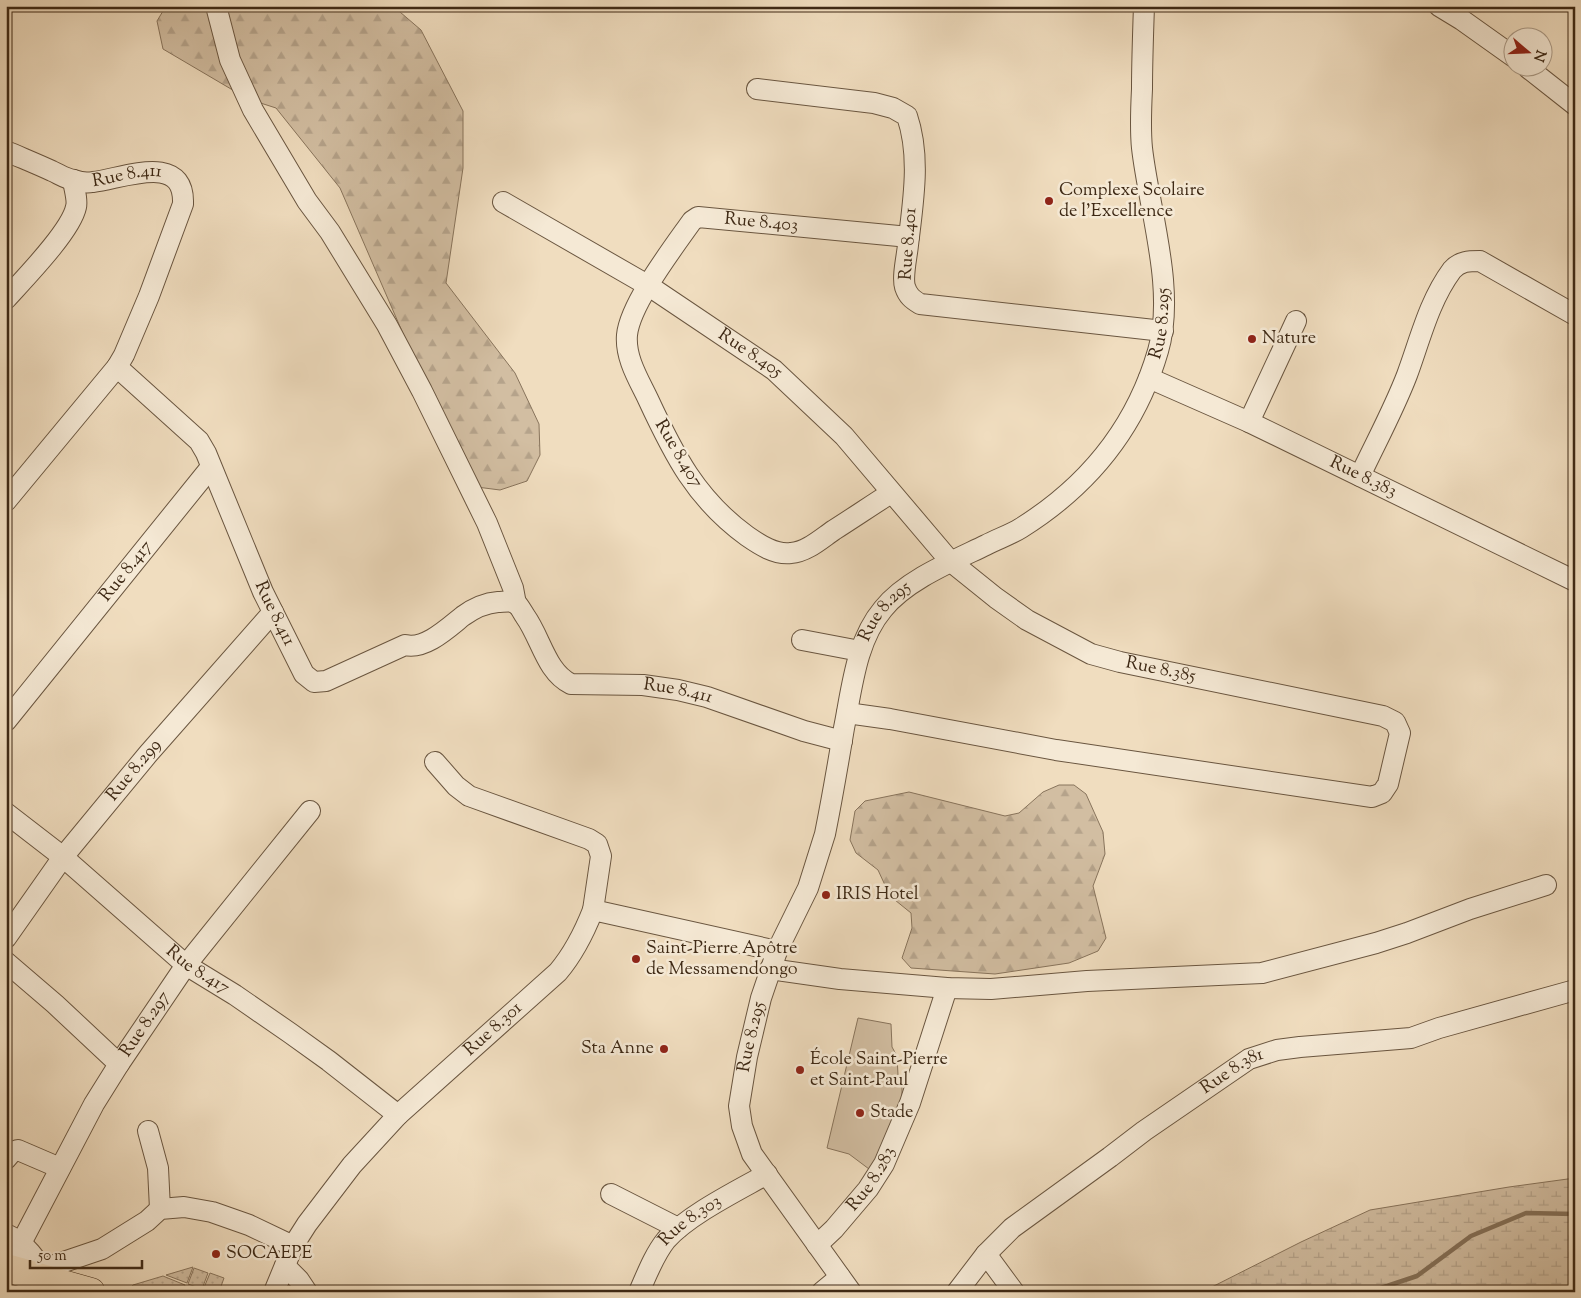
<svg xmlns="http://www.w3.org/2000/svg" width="1581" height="1298" viewBox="0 0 1581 1298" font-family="'Sorts Mill Goudy',serif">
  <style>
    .grass { fill: url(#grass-dots); stroke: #88745c }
    .forest { fill: url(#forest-firs); stroke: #88745c }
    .wetland { fill: url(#wetland-marsh); stroke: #88745c }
    .pitch { fill: #d2bea2; stroke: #88745c }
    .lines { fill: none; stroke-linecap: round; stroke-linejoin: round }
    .stream { stroke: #847058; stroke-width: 4.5 }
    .minor-casing { stroke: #6a5640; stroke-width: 22 }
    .highway-casing { stroke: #3e2915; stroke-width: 29 }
    .minor { stroke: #f5e9d5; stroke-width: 20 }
    .highway { stroke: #f0ddbf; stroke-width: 28 }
    .poi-dot { fill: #8f2418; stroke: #f5e9d5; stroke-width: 2 }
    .labels { text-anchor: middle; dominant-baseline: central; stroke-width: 5; stroke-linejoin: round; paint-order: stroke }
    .street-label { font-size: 18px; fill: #3e2915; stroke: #f5e9d5 }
    .poi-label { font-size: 18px; fill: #3e2915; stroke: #f5e9d5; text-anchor: start }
  </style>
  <defs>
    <pattern id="grass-dots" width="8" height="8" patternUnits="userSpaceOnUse" patternTransform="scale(1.25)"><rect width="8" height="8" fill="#d2bea2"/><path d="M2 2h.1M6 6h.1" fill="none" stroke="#b5a38b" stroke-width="1.8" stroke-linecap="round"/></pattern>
    <pattern id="forest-firs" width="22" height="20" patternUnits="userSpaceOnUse" patternTransform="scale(1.25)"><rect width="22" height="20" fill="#d2bea2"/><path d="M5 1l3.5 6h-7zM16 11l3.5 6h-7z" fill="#b5a38b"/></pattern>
    <pattern id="wetland-marsh" width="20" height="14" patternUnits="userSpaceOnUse" patternTransform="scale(1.25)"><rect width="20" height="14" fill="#d2bea2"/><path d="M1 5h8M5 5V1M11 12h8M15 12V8" fill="none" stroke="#b5a38b"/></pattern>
  </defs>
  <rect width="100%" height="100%" fill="#f0ddbf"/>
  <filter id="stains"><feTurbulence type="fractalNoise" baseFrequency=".004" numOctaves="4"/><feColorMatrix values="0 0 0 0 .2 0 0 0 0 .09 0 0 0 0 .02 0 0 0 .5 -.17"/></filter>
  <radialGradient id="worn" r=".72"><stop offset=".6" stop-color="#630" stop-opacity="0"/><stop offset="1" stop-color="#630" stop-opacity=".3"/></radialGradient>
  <!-- grass -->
  <path class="grass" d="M 193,1267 L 187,1283 L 166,1275 Z
    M 194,1268 L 208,1273 L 202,1289 L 188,1284 Z
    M 210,1273 L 224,1278 L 219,1292 L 203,1290 Z
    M 163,1276 L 185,1285 L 183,1292 L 145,1292 L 131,1287 L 133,1285 Z"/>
  <!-- forest -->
  <path class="forest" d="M 166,6 L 393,6 L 421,30 L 463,111 L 463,168 L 446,283 L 515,373 L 539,424 L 540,455 L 527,481 L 500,490 L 469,486 L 340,188 L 276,108 L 248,99 L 163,49 L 157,21 Z
    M 1059,785 L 1074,785 L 1086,794 L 1103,832 L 1105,854 L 1093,886 L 1106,938 L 1098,951 L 1069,963 L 995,974 L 911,968 L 902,958 L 912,928 L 911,913 L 890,896 L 878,870 L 856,853 L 850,840 L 855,811 L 865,801 L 909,792 L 1005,816 L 1019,813 L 1043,792 Z"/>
  <!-- wetland -->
  <path class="wetland" d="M 1575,1178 L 1575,1292 L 1202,1292 L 1301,1242 L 1370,1210 L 1509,1187 Z"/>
  <!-- pitch -->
  <path class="pitch" d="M 858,1018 L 891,1024 L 892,1047 L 897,1056 L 898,1075 L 902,1086 L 902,1097 L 873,1172 L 849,1154 L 827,1148 Z"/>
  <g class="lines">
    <!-- stream -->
    <path class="stream" d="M 1369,1292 L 1417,1276 L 1471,1236 L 1526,1213 L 1575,1214"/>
    <defs>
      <g id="minor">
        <path d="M 216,6 L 230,60 L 253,110 L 307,201 L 330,232 L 387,325 L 422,391 L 487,523 L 513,588 L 516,604"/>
        <path d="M 1439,6 L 1462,20 L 1514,57"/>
        <path d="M 1528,68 L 1575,105"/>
        <path d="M 757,89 L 874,103 L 893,108 L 907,116 C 921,157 913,202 908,245 C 907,256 902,277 905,287 C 908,296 912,299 920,304 L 1163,331"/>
        <path id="s1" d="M 6,151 C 22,158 37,164 52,171 C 59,174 66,179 74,180 C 79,182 87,183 93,182 C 122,179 185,151 183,204 L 149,296 L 124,355 L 117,367 L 199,441 L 206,453 L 263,592 L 304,674 L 314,682 L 326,681 L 405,645 C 425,650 448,628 463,616 C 474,608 485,603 498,602 C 504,602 512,600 517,604 C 520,607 523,613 525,616 C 541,638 546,672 571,684 L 643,685 L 678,690 L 707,697 L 804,731 L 842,741"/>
        <path id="s2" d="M 503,202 L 649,286 L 774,370 L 844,436 L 950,561 L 996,598 L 1027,620 L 1091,654 L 1120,662 L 1383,716 L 1395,722 L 1400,733 L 1388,784 L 1382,793 L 1372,797 L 1056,750 L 890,719 L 847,713"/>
        <path d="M 6,299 C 24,279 71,231 76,207 C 78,200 74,188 73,180"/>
        <path id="s3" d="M 1149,378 L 1249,422 L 1575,581"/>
        <path d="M 1249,422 L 1296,321"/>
        <path d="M 1360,476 C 1376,442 1394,409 1407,375 C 1420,340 1429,301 1452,270 C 1460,261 1469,261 1480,261 L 1575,315"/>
        <path id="s4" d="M 891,493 C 872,505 853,518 834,530 C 822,538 807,552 791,553 C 775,555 760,545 747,536 C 696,499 674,455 648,399 C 639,380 625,358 627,335 C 630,304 673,248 692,221 L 698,217 L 909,237"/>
        <path d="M 6,501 L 117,367"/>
        <path d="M 802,640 L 860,651"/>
        <path id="s5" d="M 6,721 L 211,467"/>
        <path d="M 435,762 L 456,786 L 469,796 L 589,839 L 597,844 L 601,856 L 593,910"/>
        <path id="s6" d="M 6,813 L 63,857 L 186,965 L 235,995 L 290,1033 L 329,1061 L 398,1115"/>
        <path id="s7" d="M 6,938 L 63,857 L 148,754 L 273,612"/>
        <path d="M 6,962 L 55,1004 L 119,1064"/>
        <path d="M 770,969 L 840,979 L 947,988 L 991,989 L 1087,981 L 1262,973 L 1376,943 L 1407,933 L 1470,909 L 1546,885"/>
        <path d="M 148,1131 L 158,1168 L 160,1209"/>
        <path d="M 6,1159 L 12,1152 L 18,1150 L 60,1168"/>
        <path d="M 611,1194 L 678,1228"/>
        <path d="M 6,1234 C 24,1242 40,1261 45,1279"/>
        <path id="s8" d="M 817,1245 L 834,1229 L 868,1189 L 884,1164 L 910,1103 L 947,988"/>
        <path d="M 986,1254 L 1014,1292"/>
        <path d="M 285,1266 L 299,1280 L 307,1292"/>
        <path id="s9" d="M 8,1268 L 94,1104 L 119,1064 L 186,965 L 310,811"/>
        <path d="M 43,1269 L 102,1249 L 147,1221 L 160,1209 L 184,1207 L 212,1212 L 249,1225 L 293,1246"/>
        <path id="s10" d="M 274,1292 L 293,1246 L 307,1224 L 352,1165 L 398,1115 L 558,972 C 574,953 584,933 593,910 L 777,951"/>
        <path id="s11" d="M 639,1292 C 647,1274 654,1255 666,1240 C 688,1215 737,1191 767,1174"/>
        <path d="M 822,1292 L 840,1277"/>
        <path id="s12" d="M 851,1292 L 752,1154 L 742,1126 L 739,1106 L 747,1057 L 761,998 L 777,951 L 808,888 L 825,834 C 832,799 838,764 844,728 C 852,688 856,641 883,609 C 906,580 953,561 986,545 C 997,539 1010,535 1021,528 C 1088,486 1136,427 1158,351 C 1176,290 1149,210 1142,148 C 1140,128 1141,109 1142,89 C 1142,62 1143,34 1144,6"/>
        <path id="s13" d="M 957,1292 L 986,1254 L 1012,1228 L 1110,1157 L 1144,1131 L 1249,1059 L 1277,1050 L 1300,1047 L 1411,1038 L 1439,1028 L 1575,990"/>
      </g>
      <path id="highway" d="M 6,1268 L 91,1292"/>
    </defs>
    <!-- minor casing -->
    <use href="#minor" class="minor-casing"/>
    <!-- highway casing -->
    <use href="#highway" class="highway-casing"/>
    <!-- minor -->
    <use href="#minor" class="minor"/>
    <!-- highway -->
    <use href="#highway" class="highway"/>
  </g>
  <!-- markers -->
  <g class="poi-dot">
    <circle cx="1049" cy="201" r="5"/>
    <circle cx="1252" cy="339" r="5"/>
    <circle cx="826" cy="895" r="5"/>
    <circle cx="636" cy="959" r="5"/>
    <circle cx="664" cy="1049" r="5"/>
    <circle cx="800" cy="1070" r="5"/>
    <circle cx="860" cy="1113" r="5"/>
    <circle cx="216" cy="1254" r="5"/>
  </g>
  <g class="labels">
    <!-- street labels -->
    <g class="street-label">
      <text stroke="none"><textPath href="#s1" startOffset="128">Rue 8.411</textPath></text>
      <text stroke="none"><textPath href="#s4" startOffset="608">Rue 8.403</textPath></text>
      <text transform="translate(909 244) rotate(-86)">Rue 8.401</text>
      <text stroke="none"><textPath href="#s12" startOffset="1159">Rue 8.295</textPath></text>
      <text stroke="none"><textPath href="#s2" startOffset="290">Rue 8.405</textPath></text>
      <text transform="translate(678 454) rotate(59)">Rue 8.407</text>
      <text stroke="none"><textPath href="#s3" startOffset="236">Rue 8.383</textPath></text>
      <text stroke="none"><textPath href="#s5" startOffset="192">Rue 8.417</textPath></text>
      <text stroke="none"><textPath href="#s1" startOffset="680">Rue 8.411</textPath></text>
      <text stroke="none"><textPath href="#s12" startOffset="740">Rue 8.295</textPath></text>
      <text stroke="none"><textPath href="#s2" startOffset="820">Rue 8.385</textPath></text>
      <text stroke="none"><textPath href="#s1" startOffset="1189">Rue 8.411</textPath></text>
      <text stroke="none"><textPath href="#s7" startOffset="211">Rue 8.299</textPath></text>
      <text stroke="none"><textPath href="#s6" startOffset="248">Rue 8.417</textPath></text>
      <text stroke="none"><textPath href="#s9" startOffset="280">Rue 8.297</textPath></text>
      <text stroke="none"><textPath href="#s10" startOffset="346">Rue 8.301</textPath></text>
      <text stroke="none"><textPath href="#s12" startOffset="290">Rue 8.295</textPath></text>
      <text stroke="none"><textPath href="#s13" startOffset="355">Rue 8.381</textPath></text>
      <text stroke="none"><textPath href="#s8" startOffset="86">Rue 8.283</textPath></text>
      <text stroke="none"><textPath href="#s11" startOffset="90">Rue 8.303</textPath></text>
    </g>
    <!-- poi labels -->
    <g class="poi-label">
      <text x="1059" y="191">Complexe Scolaire<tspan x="1059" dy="21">de l'Excellence</tspan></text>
      <text x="1262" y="339">Nature</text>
      <text x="836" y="895">IRIS Hotel</text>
      <text x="646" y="949">Saint-Pierre Apôtre<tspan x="646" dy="21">de Messamendongo</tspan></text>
      <text x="654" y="1049" text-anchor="end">Sta Anne</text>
      <text x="810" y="1060">École Saint-Pierre<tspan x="810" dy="21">et Saint-Paul</tspan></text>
      <text x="870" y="1113">Stade</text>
      <text x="226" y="1254">SOCAEPE</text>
    </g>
  </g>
  <!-- margin -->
  <rect width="1581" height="1298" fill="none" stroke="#f0ddbf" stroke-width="25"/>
  <rect x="8" y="8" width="1566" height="1283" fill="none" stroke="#3e2915" stroke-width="2.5"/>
  <rect x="12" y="12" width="1556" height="1273" fill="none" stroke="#3e2915"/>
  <!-- north arrow -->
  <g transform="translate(1528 52) rotate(109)"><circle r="24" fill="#f5e9d5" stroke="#ac9c88"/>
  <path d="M0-4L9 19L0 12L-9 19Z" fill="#8f2418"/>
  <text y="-8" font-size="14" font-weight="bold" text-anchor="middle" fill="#3e2915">N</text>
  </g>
  <!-- scale -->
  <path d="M30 1260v8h112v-8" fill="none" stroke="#3e2915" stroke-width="2.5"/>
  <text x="38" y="1260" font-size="15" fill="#3e2915" stroke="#f5e9d5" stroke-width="4" paint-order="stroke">50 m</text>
  <rect width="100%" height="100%" filter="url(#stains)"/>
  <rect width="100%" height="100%" fill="url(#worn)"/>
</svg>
